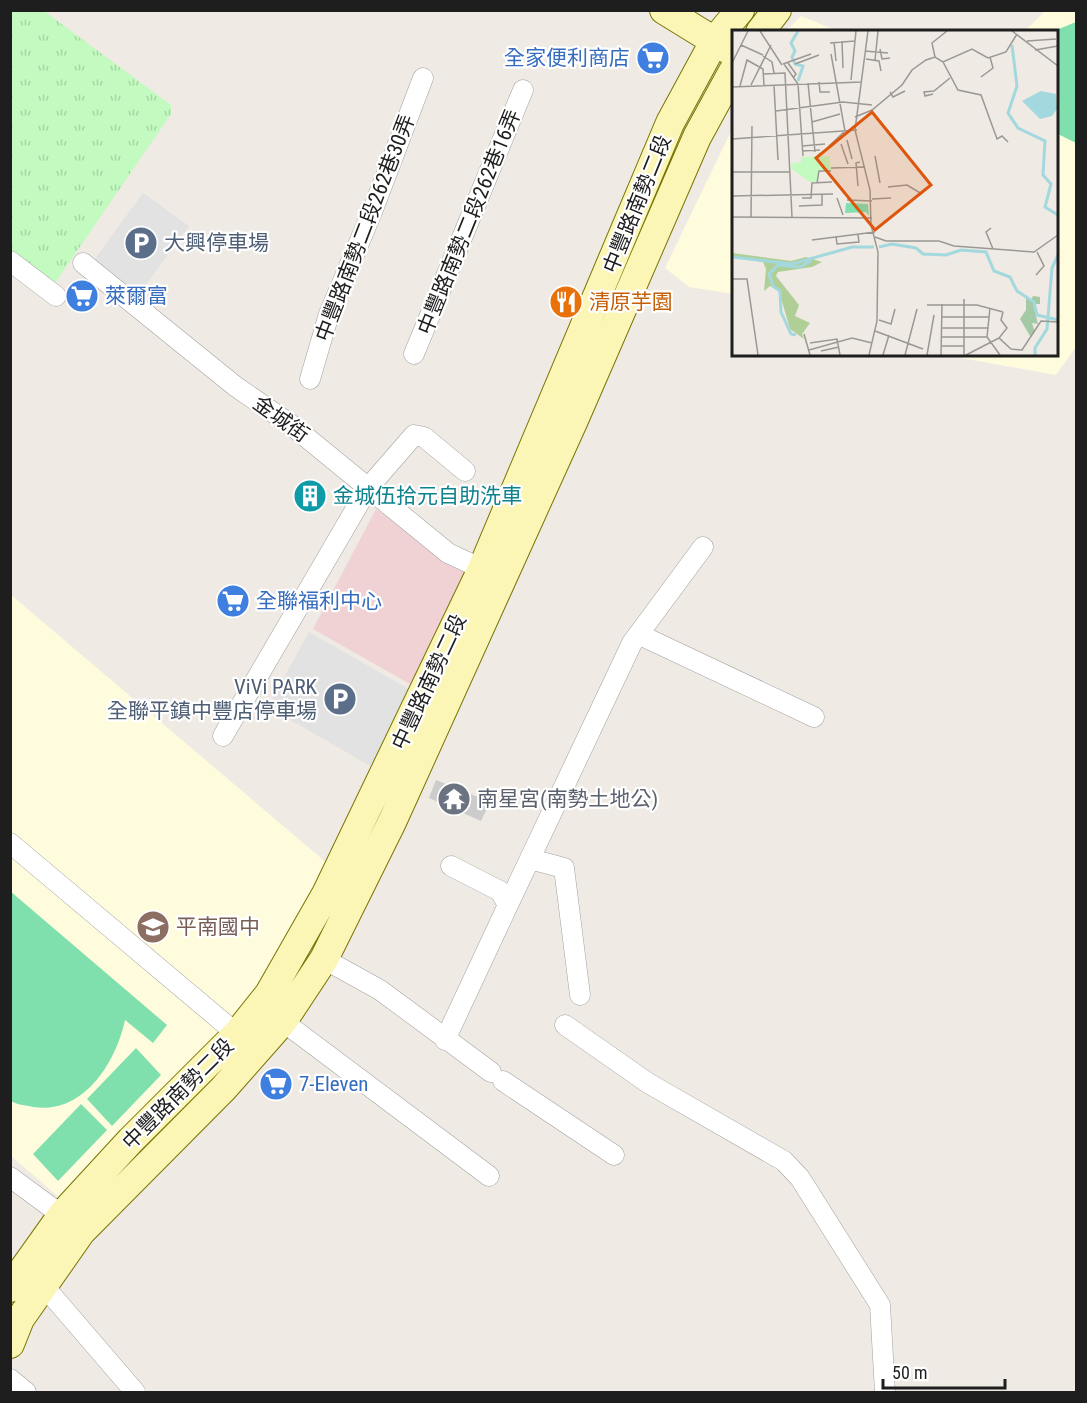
<svg xmlns="http://www.w3.org/2000/svg" width="1087" height="1403" viewBox="0 0 1087 1403" font-family="'Roboto Condensed','Noto Sans TC',sans-serif">
  <style>
    .commercial { fill: #f0d2d5 }
    .education { fill: #fffbdd }
    .religious { fill: #ccc }
    .park { fill: url(#park-tufts) }
    .pitch { fill: #7fe0ae }
    .parking { fill: #e2e2e2 }
    .lines { fill: none; stroke-linecap: round; stroke-linejoin: round }
    .street-casing { stroke: #a2a2a2; stroke-width: 21 }
    .secondary-casing { stroke: #777502; stroke-width: 30 }
    .street { stroke: #fff; stroke-width: 20 }
    .secondary { stroke: #fbf5b6; stroke-width: 28 }
    .labels { text-anchor: middle; dominant-baseline: central; stroke-width: 4.5; stroke-linejoin: round; paint-order: stroke }
    .shop-label { font-size: 21px; fill: #366cbe; stroke: #fff; text-anchor: start }
    .street-label { font-size: 21px; fill: #1e1e1e; stroke: #fff }
    .service-label { font-size: 21px; fill: #4e5e75; stroke: #fff; text-anchor: start }
    .food-label { font-size: 21px; fill: #c56008; stroke: #fff; text-anchor: start }
    .culture-label { font-size: 21px; fill: #0d838f; stroke: #fff; text-anchor: start }
    .worship-label { font-size: 21px; fill: #5b616d; stroke: #fff; text-anchor: start }
    .education-label { font-size: 21px; fill: #785e54; stroke: #fff; text-anchor: start }
    .inset-river { fill: none; stroke: #a3d8de; stroke-width: 3 }
    .inset-road { fill: none; stroke: #9b9894; stroke-width: 1.5 }
    .view { fill: #de560d; fill-opacity: 0.15; stroke: #de560d; stroke-width: 3 }
    .inset-edge { fill: none; stroke: #1e1e1e; stroke-width: 3 }
  </style>
  <defs>
    <pattern id="park-tufts" width="24" height="20" patternUnits="userSpaceOnUse" patternTransform="scale(1.5)"><rect width="24" height="20" fill="#c2fabf"/><path d="M3 7l-1-3M5 7V3M7 7l1-3M15 17l-1-3M17 17v-4M19 17l1-3" fill="none" stroke="#a6d6a4"/></pattern>
  </defs>
  <rect width="100%" height="100%" fill="#efeae3"/>
  <!-- commercial -->
  <path class="commercial" d="M 376,509 L 472,573 L 417,688 L 313,629 Z"/>
  <!-- education -->
  <path class="education" d="M 1045,11 L 1076,11 L 1076,347 L 1056,375 L 939,354 L 1056,354 L 1056,32 L 1025,31 Z
    M 801,16 L 838,31 L 786,31 Z
    M 733,127 L 733,294 L 689,287 L 665,268 Z
    M 10,594 L 328,864 L 261,989 L 61,1199 L 11,1156 Z"/>
  <!-- religious -->
  <path class="religious" d="M 436,780 L 490,802 L 481,821 L 429,798 Z"/>
  <!-- park -->
  <path class="park" d="M 10,11 L 44,11 L 171,105 L 171,114 L 53,286 L 11,253 Z"/>
  <!-- pitch -->
  <path class="pitch" d="M 1076,22 L 1076,143 L 1056,133 L 1054,31 Z
    M 10,891 L 167,1025 L 153,1043 L 125,1020 C 116,1063 83,1115 33,1107 C 25,1105 17,1105 11,1101 Z
    M 136,1048 L 161,1075 L 112,1126 L 87,1099 Z
    M 81,1104 L 107,1130 L 58,1181 L 33,1154 Z"/>
  <!-- parking -->
  <path class="parking" d="M 143,193 L 189,226 L 139,294 L 94,260 Z
    M 309,632 L 412,691 L 372,767 L 268,707 Z"/>
  <g class="lines">
    <defs>
      <path id="street" d="M 10,261 L 56,296
        M 83,263 L 235,386 L 290,424 L 448,553 L 482,569
        M 414,354 L 523,90
        M 310,379 L 329,314 L 372,212 L 423,78
        M 640,635 L 814,717
        M 223,736 L 368,488 L 414,435 L 424,437 L 465,471
        M 10,843 L 237,1034
        M 530,859 L 564,868 L 580,995
        M 508,905 L 632,643 L 703,547
        M 324,959 L 380,990 L 491,1072
        M 273,1014 L 489,1176
        M 565,1025 L 648,1083 L 784,1161 L 800,1178 L 880,1305 L 885,1392
        M 445,1040 L 508,905 L 500,891 L 451,866
        M 503,1081 L 614,1155
        M 10,1177 L 71,1222
        M 43,1285 L 135,1392
        M 10,1379 L 26,1392"/>
      <path id="secondary" d="M 664,10 L 729,50
        M 760,32 L 777,10
        M 10,1288 L 62,1215 L 131,1140 L 237,1034 L 269,994 L 326,894 L 482,569 L 670,123 L 715,40 L 740,10
        M 10,1344 L 20,1319 L 81,1232 L 223,1089 L 283,1021 L 324,959 L 392,822 L 574,420 L 697,137 L 733,71"/>
    </defs>
    <!-- street casing -->
    <use href="#street" class="street-casing"/>
    <!-- secondary casing -->
    <use href="#secondary" class="secondary-casing"/>
    <!-- street -->
    <use href="#street" class="street"/>
    <!-- secondary -->
    <use href="#secondary" class="secondary"/>
  </g>
  <!-- icons -->
  <defs>
    <symbol id="supermarket-disc" viewBox="-11 -11 22 22"><circle r="9.5" fill="#3f7fe0" stroke="#fff"/><path d="M-6-5.5h2.5l.6 2H6L4.5 2H-2.5L-4.4-4H-6ZM-1.5 3.2a1.3 1.3 0 1 0 .1 0ZM3 3.2a1.3 1.3 0 1 0 .1 0Z" fill="#fff"/></symbol>
    <symbol id="parking-disc" viewBox="-11 -11 22 22"><circle r="9.5" fill="#5c6f8a" stroke="#fff"/><path d="M-3.5-5.5H1a3.5 3.5 0 0 1 0 7H-1V5.5H-3.5ZM-1-3.4V-.6H.8a1.4 1.4 0 0 0 0-2.8Z" fill="#fff"/></symbol>
    <symbol id="restaurant-disc" viewBox="-11 -11 22 22"><circle r="9.5" fill="#e8710a" stroke="#fff"/><path d="M-5-6h1v4h1v-4h1v4h1v-4h1v5L-1.5 .5V6h-2V.5L-5-1ZM5-6V6H3V1.5H1.5Q1.5-4 5-6Z" fill="#fff"/></symbol>
    <symbol id="building-disc" viewBox="-11 -11 22 22"><circle r="9.5" fill="#0f9aa8" stroke="#fff"/><path d="M-4-6H4V6H1V3H-1V6H-4ZM-2.5-4.3h1.7v1.8h-1.7ZM.8-4.3h1.7v1.8H.8ZM-2.5-1h1.7V.8h-1.7ZM.8-1h1.7V.8H.8Z" fill="#fff"/></symbol>
    <symbol id="temple-disc" viewBox="-11 -11 22 22"><circle r="9.5" fill="#6b7280" stroke="#fff"/><path d="M0-6L5-2H3V0L6.5 2.5H4V6H1.5V3h-3V6H-4V2.5H-6.5L-3 0V-2H-5Z" fill="#fff"/></symbol>
    <symbol id="school-disc" viewBox="-11 -11 22 22"><circle r="9.5" fill="#8d6e63" stroke="#fff"/><path d="M0-5L7-2L0 1L-7-2ZM-4 1L0 2.5L4 1V4Q0 6-4 4Z" fill="#fff"/></symbol>
  </defs>
  <g fill-rule="evenodd">
    <use href="#supermarket-disc" x="634" y="39" width="38" height="38"/>
    <use href="#parking-disc" x="122" y="224" width="38" height="38"/>
    <use href="#supermarket-disc" x="63" y="277" width="38" height="38"/>
    <use href="#restaurant-disc" x="547" y="283" width="38" height="38"/>
    <use href="#building-disc" x="291" y="477" width="38" height="38"/>
    <use href="#supermarket-disc" x="214" y="582" width="38" height="38"/>
    <use href="#parking-disc" x="321" y="680" width="38" height="38"/>
    <use href="#temple-disc" x="435" y="780" width="38" height="38"/>
    <use href="#school-disc" x="134" y="908" width="38" height="38"/>
    <use href="#supermarket-disc" x="257" y="1065" width="38" height="38"/>
  </g>
  <g class="labels">
    <!-- shop labels -->
    <g class="shop-label">
      <text x="630" y="58" text-anchor="end">全家便利商店</text>
      <text x="105" y="296">萊爾富</text>
      <text x="256" y="601">全聯福利中心</text>
      <text x="299" y="1084">7-Eleven</text>
    </g>
    <!-- street labels -->
    <g class="street-label">
      <text transform="translate(637 204) rotate(-68)">中豐路南勢二段</text>
      <text transform="translate(469 222) rotate(-68)">中豐路南勢二段262巷16弄</text>
      <text transform="translate(365 228) rotate(-69)">中豐路南勢二段262巷30弄</text>
      <text transform="translate(281 419) rotate(36)">金城街</text>
      <text transform="translate(429 682) rotate(-65)">中豐路南勢二段</text>
      <text transform="translate(178 1094) rotate(-45)">中豐路南勢二段</text>
    </g>
    <!-- service labels -->
    <g class="service-label">
      <text x="164" y="243">大興停車場</text>
      <text x="317" y="687" text-anchor="end">ViVi PARK<tspan x="317" dy="24">全聯平鎮中豐店停車場</tspan></text>
    </g>
    <!-- food labels -->
    <g class="food-label">
      <text x="589" y="302">清原芋園</text>
    </g>
    <!-- culture labels -->
    <g class="culture-label">
      <text x="333" y="496">金城伍拾元自助洗車</text>
    </g>
    <!-- worship labels -->
    <g class="worship-label">
      <text x="477" y="799">南星宮(南勢土地公)</text>
    </g>
    <!-- education labels -->
    <g class="education-label">
      <text x="176" y="927">平南國中</text>
    </g>
  </g>
  <!-- overview -->
  <g transform="translate(732 30)">
    <rect width="326" height="326" fill="#efeae3"/>
    <path d="M 0,223 L 59,231 L 74,227 L 90,232 L 80,237 L 46,242 L 44,246 L 67,275 L 63,286 L 78,293 L 70,304 L 72,309 L 58,299 L 47,261 L 38,256 L 32,261 L 34,239 L 31,232 L 0,227 Z" fill="#afcf97"/>
    <path d="M 301,266 L 308,267 L 308,274 L 301,274 L 306,294 L 300,293 L 303,302 L 298,306 L 288,289 L 294,280 L 294,268 L 299,271 Z" fill="#a4c9a5"/>
    <path d="M 97,126 L 99,140 L 87,140 L 85,152 L 78,152 L 60,139 L 59,134 L 69,132 L 69,127 Z" fill="#c2fabf"/>
    <path d="M 114,173 L 136,174 L 137,186 L 134,182 L 113,183 Z" fill="#7fe0ae"/>
    <path d="M 309,61 L 324,64 L 325,79 L 320,86 L 308,89 L 290,71 Z" fill="#a3d8de"/>
    <path class="inset-river" d="M 280,15 L 285,56 L 276,83 L 286,98 L 313,111 L 311,145 L 319,154 L 313,177 L 326,185M 66,51 L 71,36 L 63,34 L 60,27 L 63,21 L 59,13 L 66,1M 147,217 L 160,214 L 184,218 L 191,224 L 214,225 L 229,220 L 254,222 L 262,241 L 278,247 L 285,261 L 302,272 L 305,285 L 326,290M 0,227 L 60,234 L 120,217 L 142,217M 64,305 L 59,304 L 49,282 L 48,261 L 41,256 L 37,244 L 46,235 L 68,237 L 79,231M 303,325 L 303,318 L 315,299 L 320,238 L 326,225"/>
    <path class="inset-road" d="M 28,1 L 50,35M 136,1 L 123,100 L 138,160 L 139,195 L 146,222 L 145,291 L 137,325M 280,1 L 326,36M 110,11 L 111,38M 295,11 L 324,9M 102,12 L 104,31M 98,13 L 123,11M 9,15 L 31,25M 148,19 L 150,29 L 158,28M 303,20 L 326,16M 133,21 L 156,23M 31,26 L 40,32 L 42,43M 203,27 L 200,13 L 215,1M 134,29 L 147,31 L 149,41M 143,30 L 146,1M 211,32 L 226,60 L 249,65 L 265,109 L 270,106 L 276,112M 0,33 L 16,1M 56,33 L 64,44 L 61,48M 51,34 L 79,24M 52,34 L 66,54 L 71,126M 63,34 L 87,25M 31,44 L 53,43 L 60,187M 249,47 L 261,38 L 258,27M 119,50 L 124,1M 87,52 L 88,62 L 98,62M 76,53 L 83,122M 19,55 L 39,15M 42,55 L 46,130M 8,56 L 15,30 L 31,39 L 32,55M 0,57 L 130,52M 158,62 L 161,67 L 173,61M 201,64 L 193,66 L 192,62 L 202,61 L 218,48M 44,81 L 111,72 L 140,75M 123,87 L 140,80 L 170,55 L 180,40 L 194,30 L 203,27 L 211,32 L 240,19 L 256,28 L 274,22 L 285,4M 80,92 L 108,84M 0,109 L 125,100M 115,110 L 120,129M 109,114 L 116,134M 70,116 L 93,114M 97,116 L 113,101 L 99,24M 70,121 L 88,120M 143,126 L 148,153M 99,138 L 133,137M 0,142 L 58,142M 85,153 L 87,141 L 99,141M 126,156 L 124,133 L 128,132M 156,157 L 175,155 L 190,164M 0,166 L 101,164M 70,168 L 79,168 L 80,153 L 100,152M 105,168 L 111,185M 140,169 L 159,168M 115,170 L 140,171M 67,176 L 90,175 L 90,164M 0,187 L 140,188M 19,187 L 20,96M 259,198 L 254,202 L 261,219M 104,206 L 105,214 L 127,212 L 126,205M 143,207 L 154,211 L 207,211 L 222,216 L 302,222 L 326,205M 80,210 L 143,202M 304,245 L 312,236 L 305,222M 0,249 L 15,249 L 26,325M 232,269 L 232,325M 195,275 L 245,275 L 271,282M 258,278 L 255,307 L 268,325M 210,287 L 257,287M 147,290 L 159,294 L 163,279M 209,298 L 256,298M 143,301 L 191,319M 72,304 L 78,325M 209,307 L 255,307M 267,308 L 275,298 L 269,290 L 271,282M 78,313 L 105,309 L 108,325M 209,316 L 232,316M 77,320 L 120,308 L 140,313M 89,321 L 107,317M 151,325 L 157,305M 173,325 L 185,279M 195,325 L 202,285M 209,325 L 210,274M 234,325 L 267,308 L 279,319 L 290,320 L 309,291 L 326,292"/>
    <path class="view" d="M 140,82 L 199,155 L 143,200 L 84,128 Z"/>
    <rect width="326" height="326" class="inset-edge"/>
  </g>
  <!-- border -->
  <rect width="1087" height="1403" fill="none" stroke="#1e1e1e" stroke-width="24"/>
  <!-- scale -->
  <path d="M883 1379v9h122v-9" fill="none" stroke="#1e1e1e" stroke-width="3"/>
  <text x="892" y="1379" font-size="18" fill="#1e1e1e" stroke="#ffffff" stroke-width="4.5" paint-order="stroke">50 m</text>
</svg>
